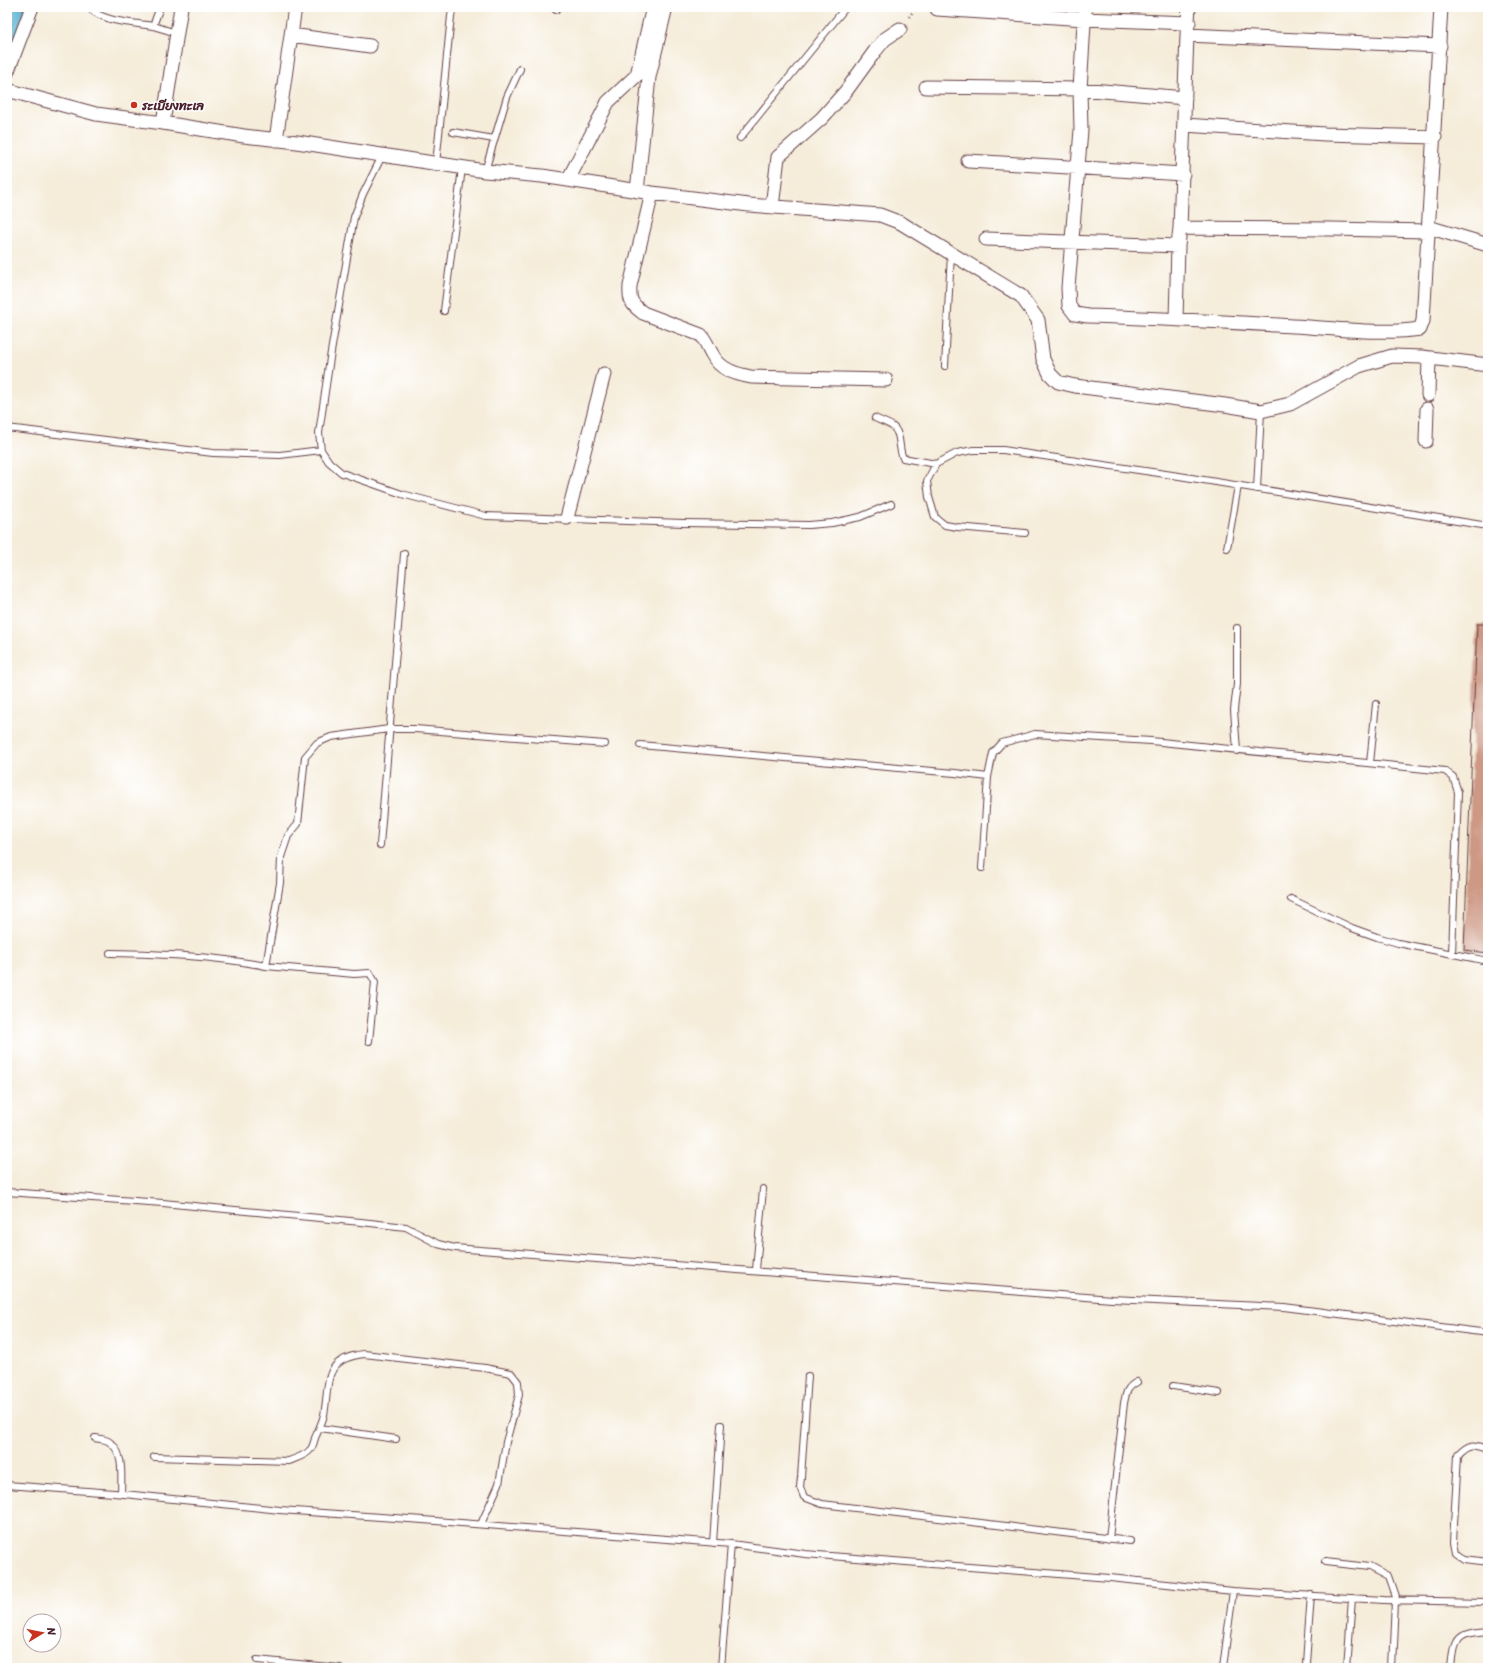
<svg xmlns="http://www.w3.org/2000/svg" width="1495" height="1675" viewBox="0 0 1495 1675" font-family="Sriracha,'Playpen Sans Thai',sans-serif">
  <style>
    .water { fill: #4fabcd; stroke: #4c657c }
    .building { fill: #cd9884 }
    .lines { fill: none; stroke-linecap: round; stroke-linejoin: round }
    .lane-casing { stroke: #643e45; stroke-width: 8 }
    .street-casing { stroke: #643e45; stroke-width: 15 }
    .path { stroke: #643e45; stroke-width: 2.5; stroke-dasharray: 1 3; stroke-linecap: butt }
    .lane { stroke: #fff; stroke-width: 6 }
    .street { stroke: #fff; stroke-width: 13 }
    .poi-dot { fill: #c8321e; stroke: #fff; stroke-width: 1.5 }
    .labels { text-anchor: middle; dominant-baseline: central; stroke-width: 3; stroke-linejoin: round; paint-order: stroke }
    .poi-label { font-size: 13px; font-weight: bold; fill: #4a1f2b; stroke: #fff; text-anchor: start }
  </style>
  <rect width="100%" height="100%" fill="#fff"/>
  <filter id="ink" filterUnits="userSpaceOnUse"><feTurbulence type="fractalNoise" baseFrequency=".025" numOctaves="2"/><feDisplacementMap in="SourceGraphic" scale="8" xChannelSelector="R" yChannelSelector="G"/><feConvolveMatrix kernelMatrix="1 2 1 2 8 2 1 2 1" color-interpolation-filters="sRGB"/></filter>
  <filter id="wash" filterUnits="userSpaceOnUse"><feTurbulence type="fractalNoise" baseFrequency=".012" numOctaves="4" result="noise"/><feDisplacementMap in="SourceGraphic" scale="16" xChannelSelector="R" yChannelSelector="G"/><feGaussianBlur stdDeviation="0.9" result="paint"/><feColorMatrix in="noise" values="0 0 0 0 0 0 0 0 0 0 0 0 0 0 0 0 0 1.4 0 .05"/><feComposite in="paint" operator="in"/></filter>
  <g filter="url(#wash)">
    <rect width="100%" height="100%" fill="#f5ecd9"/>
    <!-- water -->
    <path class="water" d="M 7,7 L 30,7 L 7,63 Z"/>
    <g id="blocks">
      <!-- building -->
      <path class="building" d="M 1477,624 L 1488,624 L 1488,953 L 1464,950 Z"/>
    </g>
  </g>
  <g filter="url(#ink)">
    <use href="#blocks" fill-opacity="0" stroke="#643e45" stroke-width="1"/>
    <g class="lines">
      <defs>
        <path id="lane" d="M 88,7 C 104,23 132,22 153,26 C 161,28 169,31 177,33
          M 556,10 L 557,7
          M 153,26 L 160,7
          M 453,132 L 494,139
          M 740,138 L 846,7
          M 382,156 L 363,194 L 354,217 L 330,358 L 319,433 L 321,450 L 329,462 L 342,473 L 402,494 L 486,516 L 683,523 L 809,525 L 832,523 L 860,517 L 891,504
          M 436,164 L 451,16 L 453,7
          M 485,171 L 507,97 L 520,69
          M 444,311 L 462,168
          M 945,366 L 951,254
          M 875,418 C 881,421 887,423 892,426 C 902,433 898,449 903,458 L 936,464
          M 7,428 L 213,453 L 280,455 L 321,450
          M 1257,489 L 1261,411
          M 1025,533 L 957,527 L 945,525 L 935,517 L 929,497 L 927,481 L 936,464 L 957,453 L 974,450 L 1003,450 L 1179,476 L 1488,526
          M 1227,548 L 1238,486
          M 1237,628 L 1237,684 L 1234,710 L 1237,751
          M 640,745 L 955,773 L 988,777 L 993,753 L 1002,743 L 1035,734 L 1151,741 L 1445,771 L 1453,777 L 1458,792 L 1452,954
          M 1370,763 L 1376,704
          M 380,845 L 404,554
          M 982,868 L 988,777
          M 1291,899 L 1352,928 L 1377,937 L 1398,943 L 1488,961
          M 110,953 C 164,954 212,956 266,966 L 280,883 L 281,857 L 288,836 L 298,824 L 305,757 L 317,743 L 331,737 L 389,729 L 415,729 L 605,744
          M 266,966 L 354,974 L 370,973 L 375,982 L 369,1041
          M 7,1192 L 163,1203 L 361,1222 L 406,1227 L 438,1244 L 455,1248 L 1112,1299 L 1284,1307 L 1488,1333
          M 756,1270 L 763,1189
          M 808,1376 L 801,1477 L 800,1487 L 804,1497 L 822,1504 L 1130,1541
          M 1173,1386 L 1219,1393
          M 320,1428 L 396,1439
          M 95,1438 C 99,1439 104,1439 108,1441 C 125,1450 121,1479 121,1494
          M 1488,1449 C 1474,1444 1469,1443 1458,1455 L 1453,1542 L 1455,1552 L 1465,1559 L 1488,1562
          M 154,1457 L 289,1461 C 296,1458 305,1456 310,1450 C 313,1447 314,1442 315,1438 C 318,1431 322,1423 324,1415 C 330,1382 322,1359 364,1354 L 485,1368 L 511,1373 L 518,1382 L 519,1395 L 506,1442 L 499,1484 L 481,1524
          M 7,1485 L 114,1493 L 280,1510 L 423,1520 L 731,1544 L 805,1554 L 1110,1578 L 1233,1591 L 1383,1600 L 1488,1602
          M 1109,1539 L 1124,1403 C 1126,1393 1127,1387 1137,1382
          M 713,1543 L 721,1425
          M 1325,1562 L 1369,1567 L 1388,1577 L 1396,1600 L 1393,1668
          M 1487,1602 L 1488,1586
          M 257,1660 L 340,1668
          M 1306,1663 L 1311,1595
          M 721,1668 L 731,1544
          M 1223,1668 L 1233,1591
          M 1347,1668 L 1352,1598
          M 1451,1668 C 1454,1637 1457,1634 1488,1632"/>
        <path id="street" d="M 1085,7 L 1080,89 L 1081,130 L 1068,288 L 1069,306 L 1075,314 L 1088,316 C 1156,318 1225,322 1293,326 C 1332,328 1382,335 1420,329 L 1423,321 L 1441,7
          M 937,9 L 1084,19 L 1189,23
          M 291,35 L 370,46
          M 1187,35 L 1440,46
          M 7,73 L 32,7
          M 926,87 L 1080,89 L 1185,98
          M 7,90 L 96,114 L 163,123 L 244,136 L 297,142 L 485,171 L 542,176 L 652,193 L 749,205 L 880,215 L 901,223 L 1021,296 L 1038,320 L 1043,359 L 1050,374 L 1058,382 L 1075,386 L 1225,405 L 1261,411 L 1290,404 L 1359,366 L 1392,356 L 1422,357 L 1488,365
          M 163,123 L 181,7
          M 1184,125 L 1325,134 L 1435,137
          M 276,140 L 295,7
          M 968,161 L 1183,174
          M 568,180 L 608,102 L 637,75 L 653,7
          M 637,191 L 649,77 L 666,7
          M 652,193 L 630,286 C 629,300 631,304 643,313 L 701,335 C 706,341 708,347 712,354 C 720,370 736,374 751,377 L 886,380
          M 772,207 L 778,157 L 822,118 L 846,91 L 875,51 L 885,39 L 900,29
          M 1428,227 L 1488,245
          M 1180,228 L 1332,229 L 1428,231
          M 986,239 L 1178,246
          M 1176,319 L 1178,246 L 1180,228 L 1187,35 L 1189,7
          M 1428,395 L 1429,358
          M 1426,441 L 1427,409
          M 567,518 L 604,374"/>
      </defs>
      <!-- lane casing -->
      <use href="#lane" class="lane-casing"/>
      <!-- street casing -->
      <use href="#street" class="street-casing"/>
      <!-- path -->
      <path class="path" d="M 909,17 L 916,7"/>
      <!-- lane -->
      <use href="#lane" class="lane"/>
      <!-- street -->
      <use href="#street" class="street"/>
    </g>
  </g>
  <!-- markers -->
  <circle class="poi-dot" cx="134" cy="105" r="4"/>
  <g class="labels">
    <!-- poi labels -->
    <g class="poi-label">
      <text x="142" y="105">ระเบียงทะเล</text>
    </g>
  </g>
  <!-- margin -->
  <rect width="1495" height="1675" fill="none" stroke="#fff" stroke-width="24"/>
  <!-- north arrow -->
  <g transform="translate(42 1633) rotate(80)"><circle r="19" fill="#ffffff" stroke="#b7a5aa"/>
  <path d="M0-3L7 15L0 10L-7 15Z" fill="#c8321e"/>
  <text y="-6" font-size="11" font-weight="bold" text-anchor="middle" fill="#4a1f2b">N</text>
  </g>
</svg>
